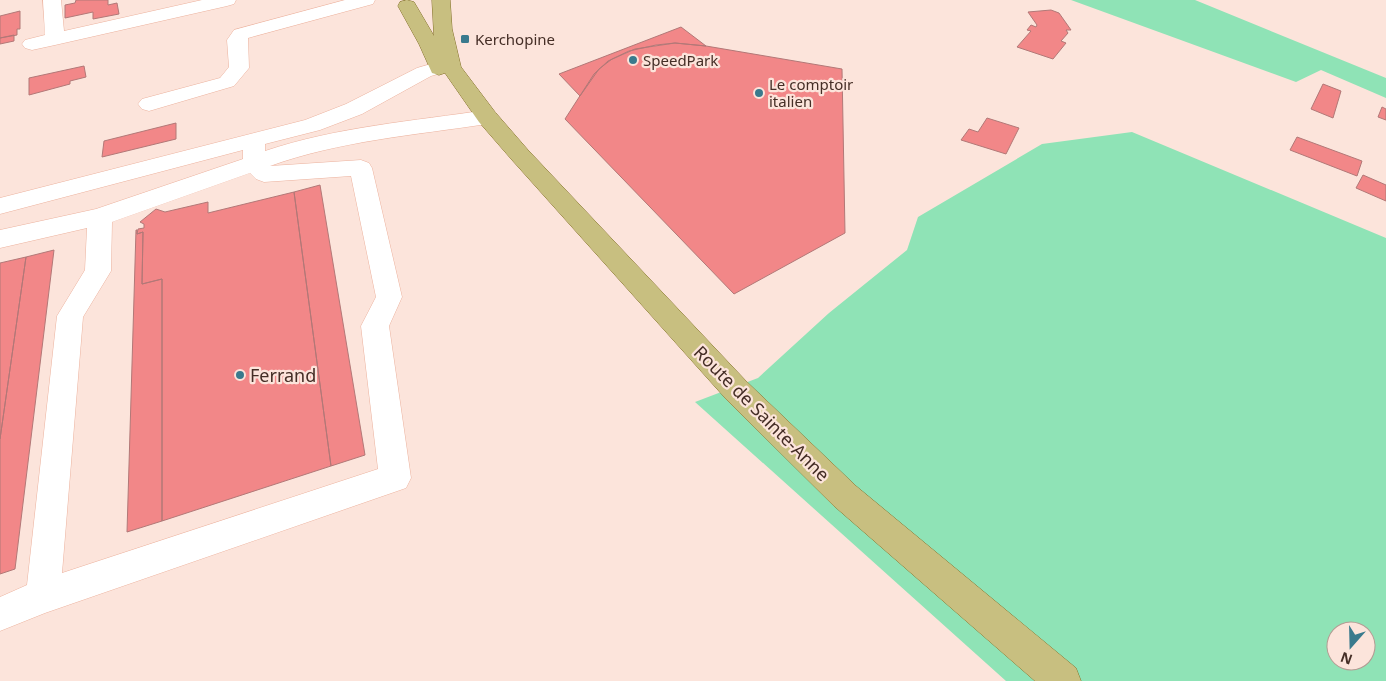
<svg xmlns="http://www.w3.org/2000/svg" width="1386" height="681" viewBox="0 0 1386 681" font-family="'Noto Sans',sans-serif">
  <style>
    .green { fill: #8fe3b6; fill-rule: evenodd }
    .building { fill: #f28788; stroke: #b27877 }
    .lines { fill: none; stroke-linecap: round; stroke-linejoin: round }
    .minor-casing { stroke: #ecb29e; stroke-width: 1 }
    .major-casing { stroke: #837029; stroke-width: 1 }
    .minor { fill: #fff; fill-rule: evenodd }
    .major { fill: #c8bf80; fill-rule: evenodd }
    .poi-dot { fill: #3a7a8d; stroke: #fce4db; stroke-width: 2 }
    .labels { text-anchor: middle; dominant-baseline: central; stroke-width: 4.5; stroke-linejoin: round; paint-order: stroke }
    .far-poi-label { font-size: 15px; fill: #452e26; stroke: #fce4db; text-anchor: start }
    .poi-label { font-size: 18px; fill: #452e26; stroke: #fce4db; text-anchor: start }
    .street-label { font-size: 18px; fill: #452e26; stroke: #fce4db }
  </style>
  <rect width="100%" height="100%" fill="#fce4db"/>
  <!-- green -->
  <path class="green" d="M 1071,0 L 1195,0 L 1386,78 L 1386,98 L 1321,70 L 1296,82 Z
    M 1132,132 L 1386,238 L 1386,681 L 1006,681 L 695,402 L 758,378 L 829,313 L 907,250 L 918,217 L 1042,144 ZM 1336,631 L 1366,631 L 1366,661 L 1336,661 Z"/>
  <!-- building -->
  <path class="building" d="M 76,0 L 108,0 L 108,5 L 117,3 L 119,14 L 93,19 L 93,12 L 65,18 L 65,5 L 75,3 Z
    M 1051,10 L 1059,13 L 1071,30 L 1066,30 L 1068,33 L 1061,41 L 1066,43 L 1053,59 L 1017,47 L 1031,31 L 1027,30 L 1031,25 L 1036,27 L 1037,25 L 1028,12 Z
    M 20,11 L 20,29 L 17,29 L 17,35 L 0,38 L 0,16 Z
    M 681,27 L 706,46 L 675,43 L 656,45 L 629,51 L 612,59 L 599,69 L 580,96 L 559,74 Z
    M 14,35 L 14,41 L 0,44 L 0,38 Z
    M 675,43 L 706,46 L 842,69 L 845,233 L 734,294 L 565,119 L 594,74 L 608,61 L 635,49 Z
    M 84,66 L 86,77 L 70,81 L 70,84 L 29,95 L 29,78 Z
    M 1323,84 L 1341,91 L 1333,118 L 1311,109 Z
    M 1382,107 L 1386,109 L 1386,120 L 1378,117 Z
    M 987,118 L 1019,128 L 1006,154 L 961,140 L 969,129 L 978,132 Z
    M 176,123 L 176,139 L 102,157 L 104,141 Z
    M 1297,137 L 1362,161 L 1357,176 L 1290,150 Z
    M 1363,175 L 1386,185 L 1386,201 L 1356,188 Z
    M 320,185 L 365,455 L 331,466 L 294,192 Z
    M 294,192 L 331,466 L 162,521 L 162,279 L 142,284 L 143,232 L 137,234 L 138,229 L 144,228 L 144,224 L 140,222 L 156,209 L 165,212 L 208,202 L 208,213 Z
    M 136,230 L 137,230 L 137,234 L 143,232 L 142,284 L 162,279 L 162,521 L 127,532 Z
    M 54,250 L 15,569 L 0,574 L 0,439 L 26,257 Z
    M 26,257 L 0,439 L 0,263 Z"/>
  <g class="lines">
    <defs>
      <path id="minor" d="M 43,0 L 61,0 L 64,31 L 202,0 L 236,0 L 234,4 L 227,6 L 55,45 L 32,50 L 25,48 L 22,44 L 25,40 L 45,35 Z
        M 345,0 L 375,0 L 373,4 L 248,38 L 249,68 L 234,86 L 149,111 L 142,109 L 138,104 L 142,99 L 220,78 L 229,67 L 227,40 L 234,30 Z
        M 438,62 L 445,64 L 448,68 L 445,72 L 431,76 L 362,114 L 320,130 L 265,144 L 265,151 C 336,127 414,121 487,110 L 495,112 L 498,117 L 495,122 L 487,124 C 415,135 339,141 270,166 L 361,160 L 369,163 L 372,168 L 402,297 L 389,326 L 411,478 L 406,488 L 45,613 L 0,631 L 0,597 L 27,585 L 57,316 L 85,270 L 87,228 L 0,248 L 0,230 L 96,209 L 243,159 L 243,150 L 0,214 L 0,198 L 305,120 L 346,104 L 417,68 ZM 250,173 L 256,179 L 264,182 L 351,176 L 376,297 L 361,326 L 378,469 L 62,573 L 83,317 L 111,271 L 112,222 Z"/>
      <path id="major" d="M 407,0 L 414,2 L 434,36 L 432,0 L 450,0 L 452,29 L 461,67 L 495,112 L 528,150 L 746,381 L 856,486 L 1076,668 L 1081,681 L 1035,681 L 834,506 L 726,399 L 512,160 L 479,122 L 445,73 L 439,75 L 432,73 L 419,44 L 398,6 L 400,2 Z"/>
    </defs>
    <!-- minor casing -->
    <use href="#minor" class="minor-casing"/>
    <!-- major casing -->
    <use href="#major" class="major-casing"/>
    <!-- minor -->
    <use href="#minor" class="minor"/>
    <!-- major -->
    <use href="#major" class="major"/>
  </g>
  <!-- markers -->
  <g class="poi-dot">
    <rect x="460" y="34" width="10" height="10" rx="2.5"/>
    <circle cx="633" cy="60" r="5"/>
    <circle cx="759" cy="93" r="5"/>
    <circle cx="240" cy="375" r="5"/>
  </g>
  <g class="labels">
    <!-- far-poi labels -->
    <g class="far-poi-label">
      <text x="475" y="39">Kerchopine</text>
      <text x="643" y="60">SpeedPark</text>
      <text x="769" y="84">Le comptoir<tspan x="769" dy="17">italien</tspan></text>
    </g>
    <!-- poi labels -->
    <g class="poi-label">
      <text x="250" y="375">Ferrand</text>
    </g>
    <!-- street labels -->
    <g class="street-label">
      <text transform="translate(762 413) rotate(45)">Route de Sainte-Anne</text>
    </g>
  </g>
  <!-- north arrow -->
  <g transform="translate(1351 646) rotate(200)"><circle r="24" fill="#fce4db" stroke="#b39b93"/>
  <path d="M0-4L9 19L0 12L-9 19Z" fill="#3a7a8d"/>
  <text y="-8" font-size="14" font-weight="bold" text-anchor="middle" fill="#452e26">N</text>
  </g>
</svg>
